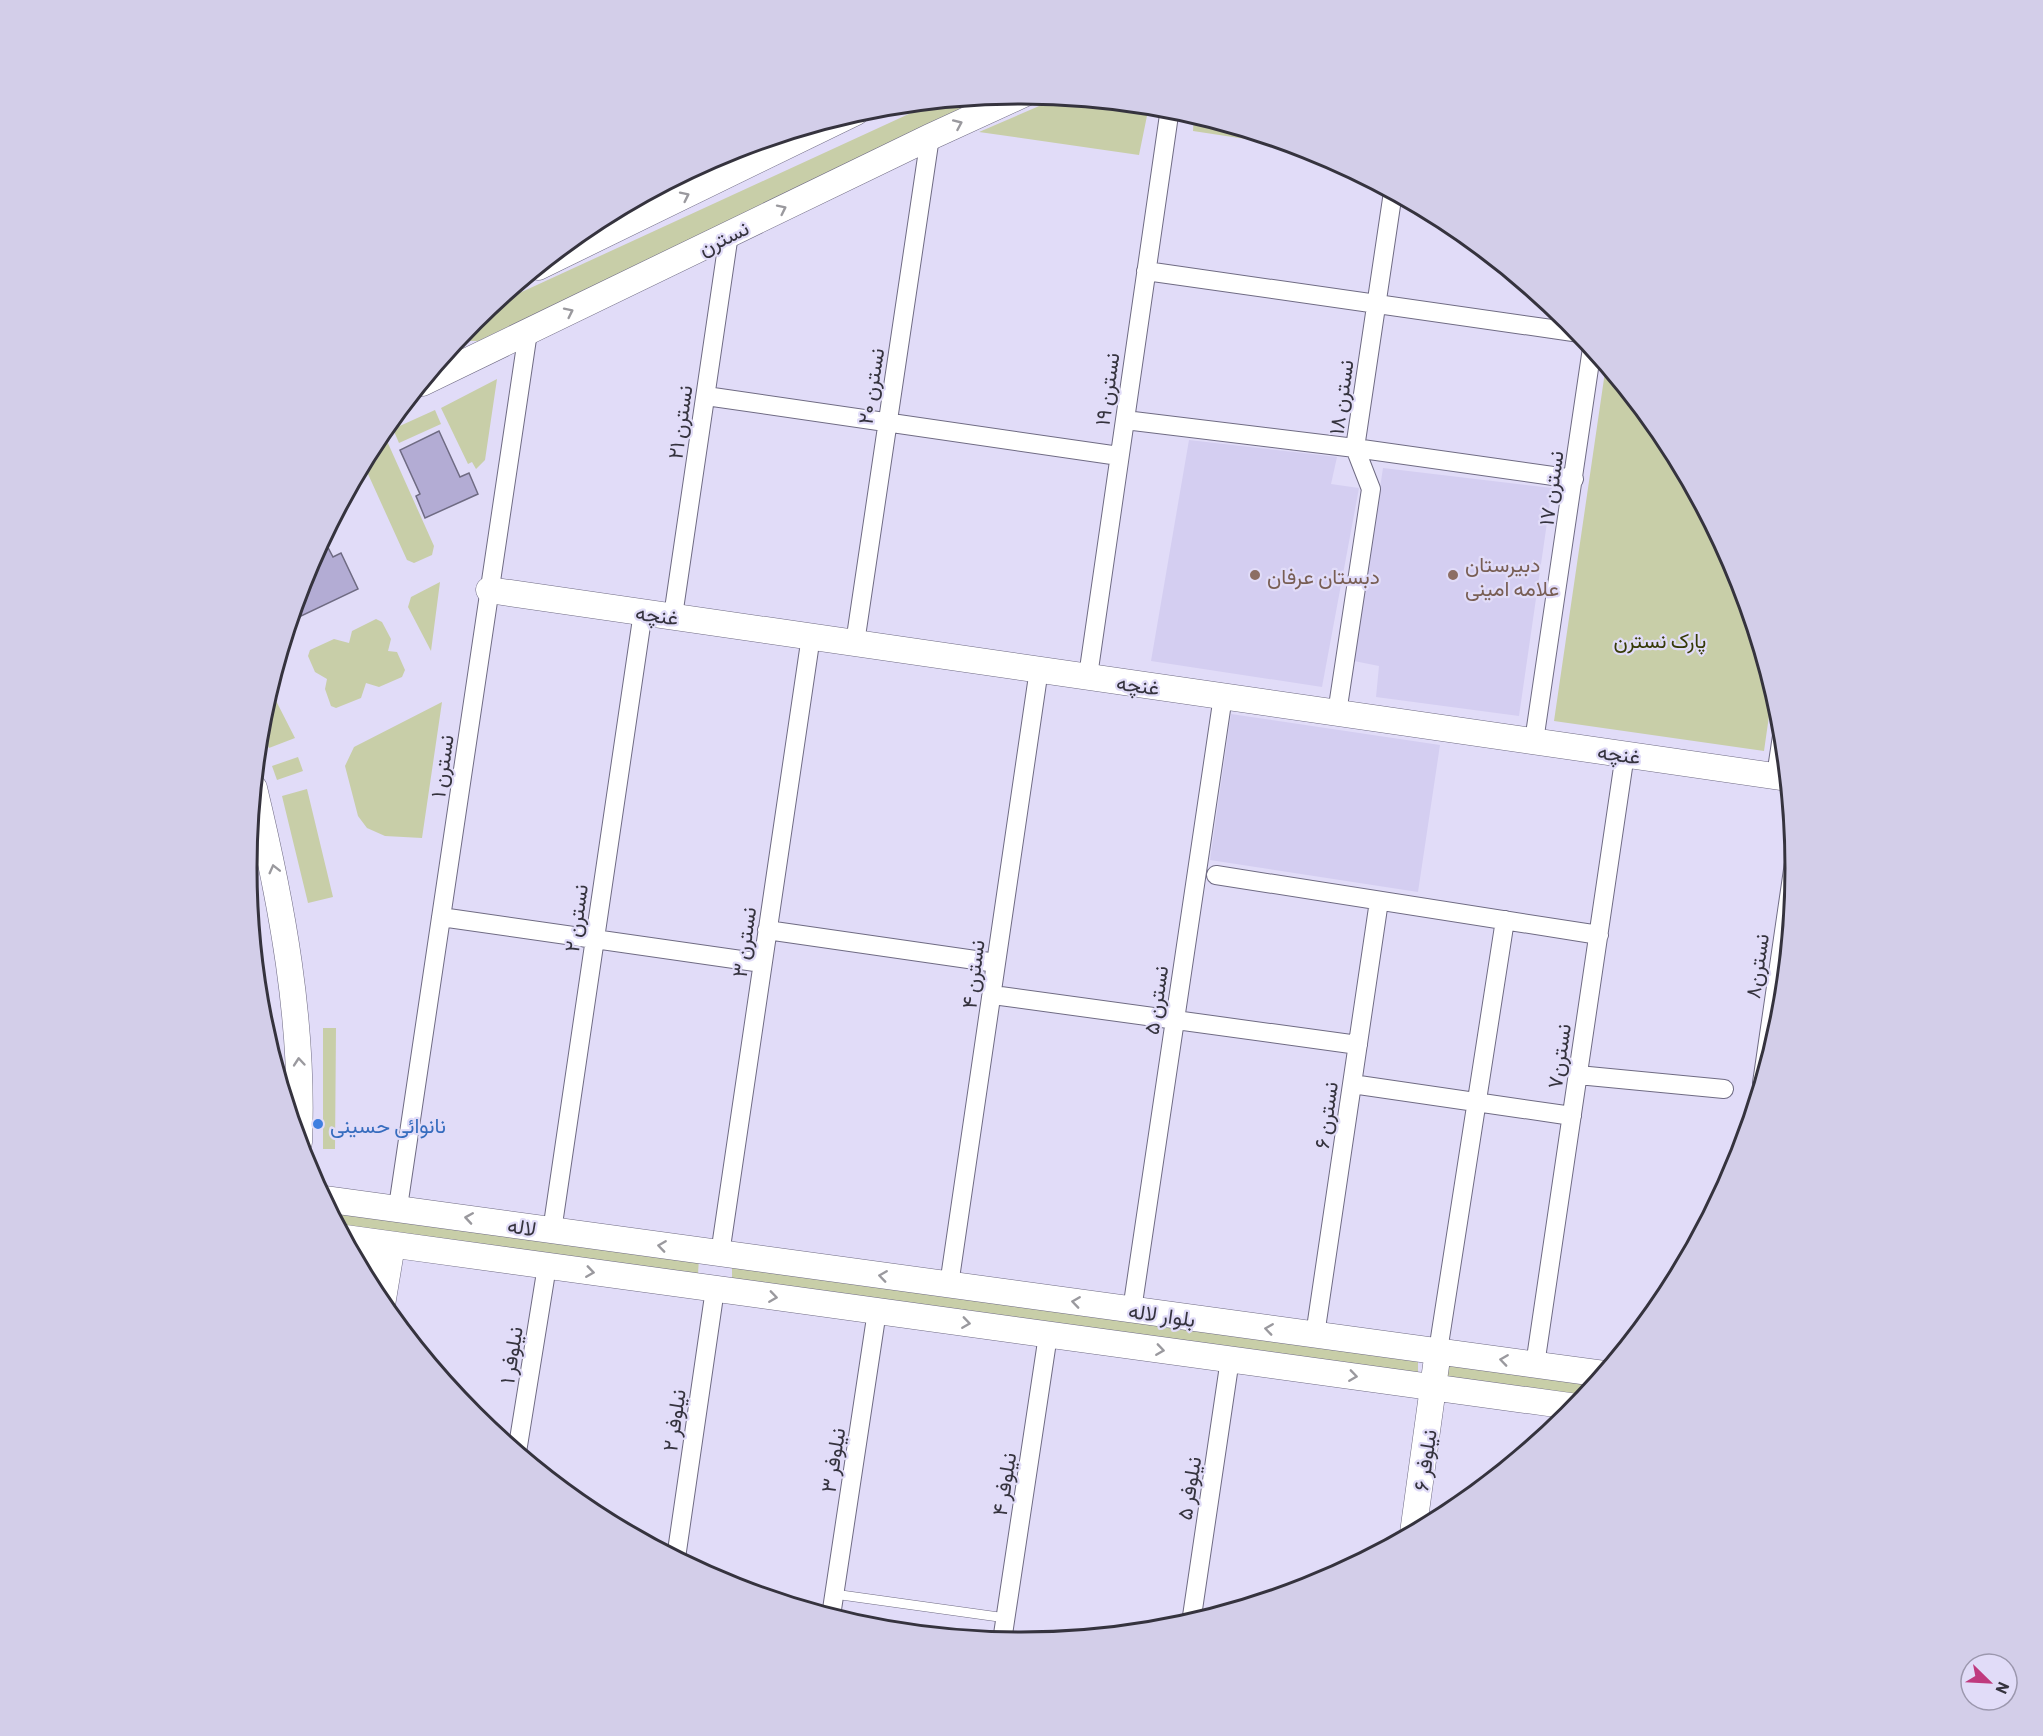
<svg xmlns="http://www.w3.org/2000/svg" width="2043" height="1736" viewBox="0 0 2043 1736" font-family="Barlow,Vazirmatn,sans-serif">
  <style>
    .built { fill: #d4cef1 }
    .green { fill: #c8cea8 }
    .building { fill: #b3acd4; stroke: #6f6b83; stroke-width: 1.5 }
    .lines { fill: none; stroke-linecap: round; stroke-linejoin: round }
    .lane-casing { stroke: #6f6b83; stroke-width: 10 }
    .street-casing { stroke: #6f6b83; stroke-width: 20 }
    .secondary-casing { stroke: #6f6b83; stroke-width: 27 }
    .lane { stroke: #fff; stroke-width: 9 }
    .street { stroke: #fff; stroke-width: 18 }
    .secondary { stroke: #fff; stroke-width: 26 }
    .oneway { stroke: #9a999e }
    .education-dot { fill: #8d6e63; stroke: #e1dcf8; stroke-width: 2 }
    .shop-dot { fill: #3f7fe0; stroke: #e1dcf8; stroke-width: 2 }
    .labels { text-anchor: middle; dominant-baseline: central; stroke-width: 4.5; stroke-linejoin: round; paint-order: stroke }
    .street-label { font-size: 21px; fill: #35333e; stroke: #e1dcf8 }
    .education-label { font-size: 21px; fill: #785e54; stroke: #e1dcf8; text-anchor: start }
    .park-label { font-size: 21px; fill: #353a06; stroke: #e1dcf8 }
    .shop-label { font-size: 21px; fill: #366cbe; stroke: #e1dcf8; text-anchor: start }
    .rim { fill: none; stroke: #35333e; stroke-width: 3 }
  </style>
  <rect width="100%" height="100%" fill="#e1dcf8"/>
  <!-- built -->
  <path class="built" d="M 1189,440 L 1337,457 L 1331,484 L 1359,488 L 1322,687 L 1151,661 Z
    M 1383,468 L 1552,488 L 1519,716 L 1376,697 L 1379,666 L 1354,661 Z
    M 1231,714 L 1440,745 L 1418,892 L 1210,860 Z"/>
  <!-- green -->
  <path class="green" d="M 993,96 L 478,341 L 456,341 L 474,320 L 489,307 L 937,101 Z
    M 1060,97 L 1149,106 L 1139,155 L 979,132 Z
    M 1194,114 L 1286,142 L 1285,145 L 1193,131 Z
    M 1606,365 L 1666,438 L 1738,572 L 1773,688 L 1764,751 L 1554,721 Z
    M 497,379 L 485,460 L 476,469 L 472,462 L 468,464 L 441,408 Z
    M 435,410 L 441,424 L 399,443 L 393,429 Z
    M 387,441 L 434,546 L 432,555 L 414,563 L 407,560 L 363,463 L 371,449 Z
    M 440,582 L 431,651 L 408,607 L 411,597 Z
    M 376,619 L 382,622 L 391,639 L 388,651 L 397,652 L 405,670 L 402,677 L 379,687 L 366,683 L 361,698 L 336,708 L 331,706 L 325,689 L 327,679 L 315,672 L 308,656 L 310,650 L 334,639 L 349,643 L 352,631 Z
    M 270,689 L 295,738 L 269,748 L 260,730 Z
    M 442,702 L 422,838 L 385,836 L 367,828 L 358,816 L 345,766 L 354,747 Z
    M 298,757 L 303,771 L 277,780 L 272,766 Z
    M 307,789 L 333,897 L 308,903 L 282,796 Z
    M 323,1028 L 336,1028 L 335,1149 L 323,1149 Z
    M 331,1212 L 699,1258 L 698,1274 L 338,1225 Z
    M 732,1267 L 1418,1357 L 1418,1376 C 1189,1345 961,1309 732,1279 Z
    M 1439,1364 L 1595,1384 L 1585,1397 L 1440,1377 Z"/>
  <!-- building -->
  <path class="building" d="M 439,431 L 460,477 L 469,473 L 478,494 L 425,518 L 416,496 L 420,494 L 400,450 Z
    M 323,538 L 333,557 L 341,553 L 358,589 L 299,617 L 295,607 L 306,571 Z"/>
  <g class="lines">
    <defs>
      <path id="lane" d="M 834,1594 L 1006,1618"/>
      <path id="street" d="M 1146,271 L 1580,333
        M 706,396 L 1119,456
        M 1125,420 L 1355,448 L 1574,479
        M 673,616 L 729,234
        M 855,643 L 930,137
        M 1088,676 L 1170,108
        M 1337,713 L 1371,489 L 1355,448 L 1393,192
        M 1534,741 L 1592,348
        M 1776,776 L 1783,729
        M 1216,875 L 1599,935
        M 441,917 L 762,963
        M 767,930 L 996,963
        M 993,995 L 1358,1045
        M 1578,1075 L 1724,1089
        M 1762,1083 L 1795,856
        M 1352,1084 L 1572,1116
        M 398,1207 L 528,332
        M 552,1231 L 643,612
        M 720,1254 L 811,636
        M 357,1261 L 376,1263 L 372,1289
        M 949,1285 L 1039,669
        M 1132,1310 L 1223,696
        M 1315,1335 L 1379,901
        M 1438,1351 L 1505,920
        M 1535,1365 L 1625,754
        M 517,1452 L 547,1266
        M 676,1558 L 715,1289
        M 831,1616 L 877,1311
        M 1191,1623 L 1230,1359
        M 1002,1641 L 1048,1335"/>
      <path id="secondary" d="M 538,267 L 856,112
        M 422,383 L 930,137 L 1026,93
        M 489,590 L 1788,778
        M 254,788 C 282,904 304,1022 299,1142
        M 324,1199 L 1604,1374
        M 345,1238 L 1577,1407
        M 382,1305 L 392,1245
        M 1413,1533 L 1438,1351"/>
    </defs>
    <!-- lane casing -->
    <use href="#lane" class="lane-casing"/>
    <!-- street casing -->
    <use href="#street" class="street-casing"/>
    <!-- secondary casing -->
    <use href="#secondary" class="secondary-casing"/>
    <!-- lane -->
    <use href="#lane" class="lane"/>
    <!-- street -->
    <use href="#street" class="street"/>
    <!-- secondary -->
    <use href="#secondary" class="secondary"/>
  </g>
  <!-- one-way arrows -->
  <defs><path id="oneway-chevron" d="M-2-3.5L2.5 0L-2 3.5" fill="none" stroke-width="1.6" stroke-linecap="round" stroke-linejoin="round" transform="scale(1.5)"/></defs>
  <g class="oneway">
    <use href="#oneway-chevron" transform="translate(958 124) rotate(-24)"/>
    <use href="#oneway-chevron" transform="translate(685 196) rotate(-26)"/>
    <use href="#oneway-chevron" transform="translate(782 209) rotate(-26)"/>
    <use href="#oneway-chevron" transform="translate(569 312) rotate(-26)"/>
    <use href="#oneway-chevron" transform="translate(274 869) rotate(-104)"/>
    <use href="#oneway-chevron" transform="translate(299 1062) rotate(-95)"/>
    <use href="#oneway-chevron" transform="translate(469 1218) rotate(-171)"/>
    <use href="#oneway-chevron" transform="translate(662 1246) rotate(-172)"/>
    <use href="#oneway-chevron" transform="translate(590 1272) rotate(8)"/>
    <use href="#oneway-chevron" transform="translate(883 1276) rotate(-172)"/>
    <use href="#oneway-chevron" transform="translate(773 1297) rotate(8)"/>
    <use href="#oneway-chevron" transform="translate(1076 1302) rotate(-172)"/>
    <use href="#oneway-chevron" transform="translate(966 1323) rotate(8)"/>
    <use href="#oneway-chevron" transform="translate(1269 1329) rotate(-172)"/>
    <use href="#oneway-chevron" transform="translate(1160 1350) rotate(8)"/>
    <use href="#oneway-chevron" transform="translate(1504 1360) rotate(-172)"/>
    <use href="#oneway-chevron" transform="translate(1353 1376) rotate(8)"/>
  </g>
  <!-- markers -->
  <g class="education-dot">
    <circle cx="1255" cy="575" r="6"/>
    <circle cx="1453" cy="575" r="6"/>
  </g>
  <circle class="shop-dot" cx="318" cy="1124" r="6"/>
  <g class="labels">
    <!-- street labels -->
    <g class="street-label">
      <text transform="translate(723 237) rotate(-26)">نسترن</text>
      <text transform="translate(870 386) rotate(-81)">نسترن ۲۰</text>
      <text transform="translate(1106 389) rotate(-82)">نسترن ۱۹</text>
      <text transform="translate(1340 397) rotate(-82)">نسترن ۱۸</text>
      <text transform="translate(679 422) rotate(-82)">نسترن ۲۱</text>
      <text transform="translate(1550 488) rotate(-82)">نسترن ۱۷</text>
      <text transform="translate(657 614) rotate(8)">غنچه</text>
      <text transform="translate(1138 684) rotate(8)">غنچه</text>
      <text transform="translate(1619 753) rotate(8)">غنچه</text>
      <text transform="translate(441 766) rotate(-82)">نسترن ۱</text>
      <text transform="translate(575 918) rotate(-82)">نسترن ۲</text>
      <text transform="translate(743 942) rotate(-82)">نسترن ۳</text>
      <text transform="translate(1756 966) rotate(-82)">نسترن۸</text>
      <text transform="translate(972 974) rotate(-83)">نسترن ۴</text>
      <text transform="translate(1155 1000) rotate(-82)">نسترن ۵</text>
      <text transform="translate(1558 1056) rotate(-82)">نسترن۷</text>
      <text transform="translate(1325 1115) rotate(-82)">نسترن ۶</text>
      <text transform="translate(522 1226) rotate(9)">لاله</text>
      <text transform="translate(1162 1314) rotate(8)">بلوار لاله</text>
      <text transform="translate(510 1355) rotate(-81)">نیلوفر ۱</text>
      <text transform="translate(673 1420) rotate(-82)">نیلوفر ۲</text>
      <text transform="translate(832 1460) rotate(-81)">نیلوفر ۳</text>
      <text transform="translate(1424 1460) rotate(-82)">نیلوفر ۶</text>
      <text transform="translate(1003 1484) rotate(-81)">نیلوفر ۴</text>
      <text transform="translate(1188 1488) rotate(-81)">نیلوفر ۵</text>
    </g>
    <!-- education labels -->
    <g class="education-label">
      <text x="1465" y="563">دبیرستان<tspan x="1465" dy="24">علامه امینی</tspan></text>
      <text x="1267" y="575">دبستان عرفان</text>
    </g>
    <!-- park labels -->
    <g class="park-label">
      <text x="1660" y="639">پارک نسترن</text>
    </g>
    <!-- shop labels -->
    <g class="shop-label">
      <text x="330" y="1124">نانوائی حسینی</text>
    </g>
  </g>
  <!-- crop -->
  <path d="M0 0H2043V1736H0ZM257 868a764 764 0 1 1 1528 0a764 764 0 1 1-1528 0Z" fill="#d3cee9" fill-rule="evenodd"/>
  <path class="rim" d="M257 868a764 764 0 1 1 1528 0a764 764 0 1 1-1528 0Z"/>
  <!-- north arrow -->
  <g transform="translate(1989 1682) rotate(114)"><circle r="28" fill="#e1dcf8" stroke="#9c98ae" stroke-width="1.5"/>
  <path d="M0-4.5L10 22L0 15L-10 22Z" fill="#bf3a7e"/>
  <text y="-9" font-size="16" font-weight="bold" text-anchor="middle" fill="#35333e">N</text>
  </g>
</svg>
